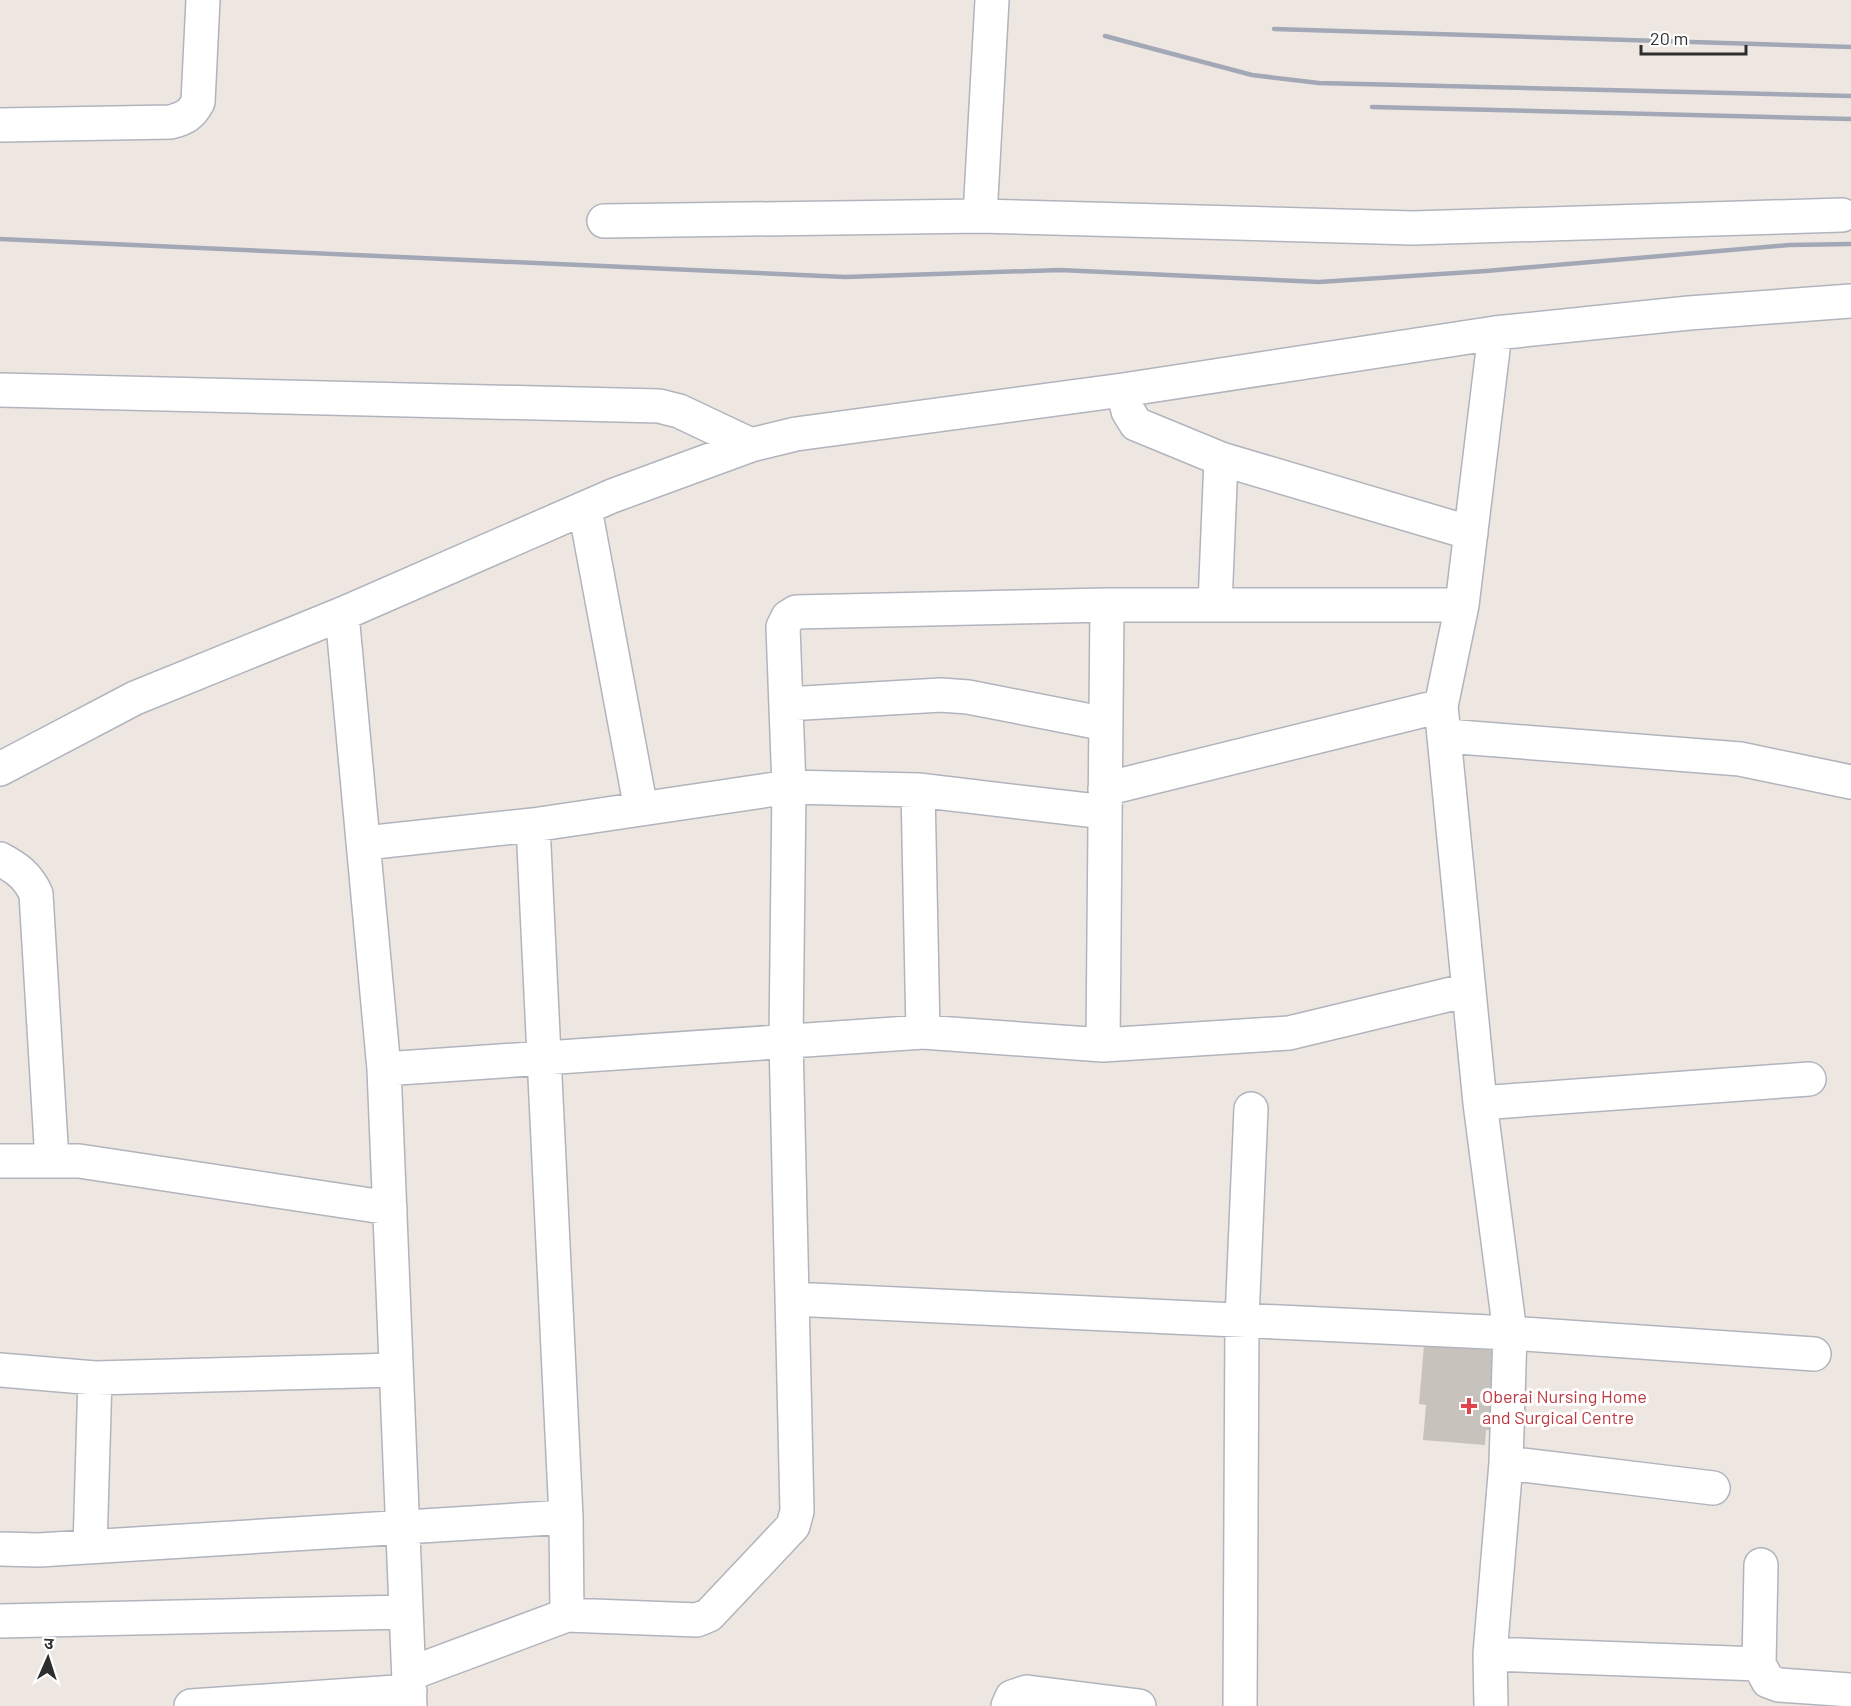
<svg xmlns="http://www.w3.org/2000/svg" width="1851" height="1706" viewBox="0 0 1851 1706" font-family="Barlow,'Noto Sans Devanagari',sans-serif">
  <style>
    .building { fill: #c7c2bc }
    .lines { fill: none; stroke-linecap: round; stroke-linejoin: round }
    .minor-casing { stroke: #b1b4bd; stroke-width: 36 }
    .minor { stroke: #fff; stroke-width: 33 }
    .rail { stroke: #a3a8b7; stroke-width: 4.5 }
    .health-dot { fill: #e0444e; stroke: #fff; stroke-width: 2 }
    .labels { text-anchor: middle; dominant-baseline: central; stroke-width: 6; stroke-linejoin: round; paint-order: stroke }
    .health-label { font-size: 18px; fill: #be3a42; stroke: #fff; text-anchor: start }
  </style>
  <rect width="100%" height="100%" fill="#eee7e1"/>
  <!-- building -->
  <path class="building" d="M 1424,1345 L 1526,1353 L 1519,1433 L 1486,1430 L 1485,1445 L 1423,1440 L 1426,1405 L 1419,1404 Z"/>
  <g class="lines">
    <defs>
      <path id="minor" d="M 0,125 L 171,122 C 185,118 191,115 198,102 L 203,0
        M 980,216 L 992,0
        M 604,221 L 980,216 L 1413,228 L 1842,215
        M 0,390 L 659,406 L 679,411 L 751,445
        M 1123,390 L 1128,411 L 1136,424 L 1221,459 L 1471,533
        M 585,509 L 641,809
        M 1215,605 L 1221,459
        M 342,614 L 384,1069 L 410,1706
        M 787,704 L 941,695 L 968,697 L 1106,724
        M 1446,736 L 1740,759 L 1851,782
        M 0,769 L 135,698 L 342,614 L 612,496 L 751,445 L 796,434 L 1123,390 L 1495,333 L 1689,313 L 1851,301
        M 1105,789 L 1441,706
        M 918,790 L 923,1032
        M 533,825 L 566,1517 L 567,1615
        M 365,843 L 533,825 L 789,787 L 918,790 L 1105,812
        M 0,859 C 17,868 28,876 36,894 L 52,1161
        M 1103,1045 L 1107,605
        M 384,1069 L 923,1032 L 1103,1045 L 1289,1033 L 1468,990
        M 1480,1103 L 1809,1079
        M 0,1161 L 79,1161 L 390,1208
        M 792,1299 L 1510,1333 L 1814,1354
        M 0,1370 L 95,1378 L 396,1370
        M 1506,1463 L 1713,1488
        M 90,1547 L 95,1378
        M 0,1549 L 39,1550 L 566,1517
        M 0,1621 L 406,1612
        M 1490,1654 L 1759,1664 L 1761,1565
        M 1759,1664 L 1768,1681 L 1779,1685 L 1851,1690
        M 409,1674 L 567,1615 L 697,1620 L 709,1615 L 793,1526 L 797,1511 L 786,1040 L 789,787 L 783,627 L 788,617 L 796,612 L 1107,605 L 1462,605
        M 191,1706 L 410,1691
        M 1008,1706 L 1012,1697 L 1027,1692 L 1139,1706
        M 1240,1706 L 1242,1319 L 1251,1109
        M 1491,1706 L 1490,1654 L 1506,1463 L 1510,1333 L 1480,1103 L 1441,706 L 1462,605 L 1495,333"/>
    </defs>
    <!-- minor casing -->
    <use href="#minor" class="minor-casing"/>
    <!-- minor -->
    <use href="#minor" class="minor"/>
    <!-- rail -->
    <path class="rail" d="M 1274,29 L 1851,47
      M 1105,36 L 1252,75 L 1319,83 L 1851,96
      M 1372,107 L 1851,119
      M 0,239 L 845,277 L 1060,270 L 1319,282 L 1486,271 L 1789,245 L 1851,244"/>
  </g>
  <!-- markers -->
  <path class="health-dot" d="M1466 1397h6v6h6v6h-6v6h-6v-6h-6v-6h6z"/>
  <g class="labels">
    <!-- health labels -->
    <g class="health-label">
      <text x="1482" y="1396">Oberai Nursing Home<tspan x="1482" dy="21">and Surgical Centre</tspan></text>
    </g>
  </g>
  <!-- north arrow -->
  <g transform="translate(48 1658) rotate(3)" stroke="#ffffff" stroke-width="4.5" paint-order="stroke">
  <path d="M0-4.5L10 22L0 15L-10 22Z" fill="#2e2e2e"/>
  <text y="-9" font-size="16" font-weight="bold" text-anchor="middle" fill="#2e2e2e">उ</text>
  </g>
  <!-- scale -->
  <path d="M1641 45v9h105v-9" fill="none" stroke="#2e2e2e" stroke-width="3"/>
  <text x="1650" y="45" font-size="18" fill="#2e2e2e" stroke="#ffffff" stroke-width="4.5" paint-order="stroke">20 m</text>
</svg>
